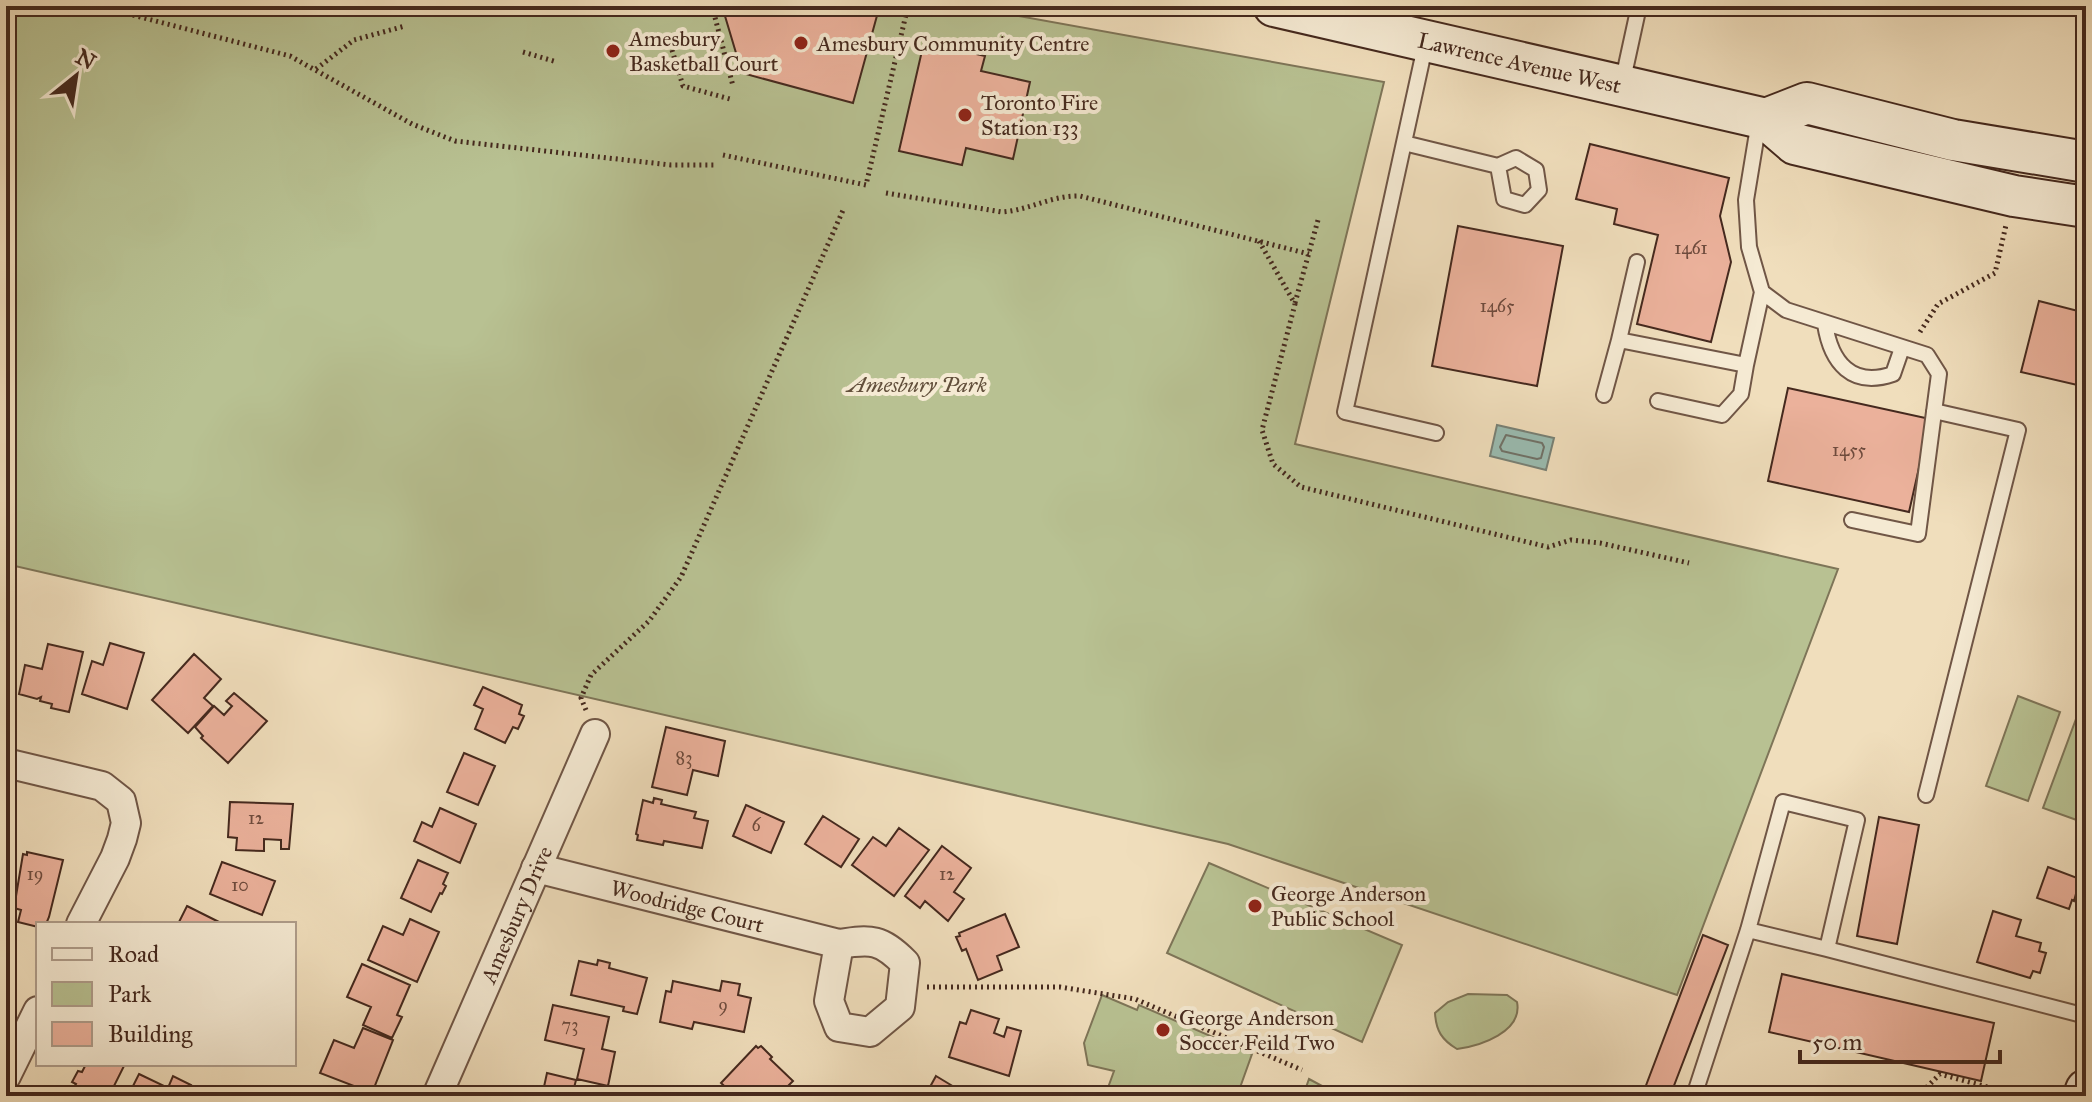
<svg xmlns="http://www.w3.org/2000/svg" width="2092" height="1102" viewBox="0 0 2092 1102" font-family="'IM FELL Great Primer',serif">
  <style>
    .green { fill: #b8c192; stroke: #7e7558; stroke-width: 2 }
    .water { fill: #9abcb1; stroke: #788176; stroke-width: 2 }
    .lines { fill: none; stroke-linecap: round; stroke-linejoin: round }
    .shore { stroke: #707268; stroke-width: 2 }
    .building { fill: #ebb19b; stroke: #45291e; stroke-width: 2 }
    .lane-casing { stroke: #705646; stroke-width: 18 }
    .street-casing { stroke: #705646; stroke-width: 32 }
    .secondary-casing { stroke: #45291e; stroke-width: 44 }
    .path { stroke: #45291e; stroke-width: 5; stroke-dasharray: 2 4; stroke-linecap: butt }
    .lane { stroke: #f5ead3; stroke-width: 14 }
    .street { stroke: #f5ead3; stroke-width: 28 }
    .secondary { stroke: #f5ead3; stroke-width: 40 }
    .poi-dot { fill: #8f2418; stroke: #f5ead3; stroke-width: 3 }
    .labels { text-anchor: middle; dominant-baseline: central; stroke-width: 8; stroke-linejoin: round; paint-order: stroke }
    .number-label { font-size: 18px; fill: #6e4b3d }
    .poi-label { font-size: 22px; fill: #45291e; stroke: #f5ead3; text-anchor: start }
    .street-label { font-size: 22px; fill: #45291e; stroke: #f5ead3 }
    .park-label { font-size: 22px; font-style: italic; fill: #624f3b; stroke: #f5ead3 }
  </style>
  <rect width="100%" height="100%" fill="#f0debc"/>
  <filter id="stains"><feTurbulence type="fractalNoise" baseFrequency=".0025" numOctaves="4"/><feColorMatrix values="0 0 0 0 .2 0 0 0 0 .09 0 0 0 0 .02 0 0 0 .5 -.17"/></filter>
  <radialGradient id="worn" r=".72"><stop offset=".6" stop-color="#630" stop-opacity="0"/><stop offset="1" stop-color="#630" stop-opacity=".3"/></radialGradient>
  <!-- green -->
  <path class="green" d="M 6,6 L 963,6 L 1384,82 L 1295,444 L 1838,569 L 1677,995 L 1228,844 L 6,564 Z
    M 2018,696 L 2060,712 L 2028,801 L 1986,786 Z
    M 2076,719 L 2086,722 L 2085,823 L 2043,808 Z
    M 1209,863 L 1402,945 L 1362,1042 L 1167,953 Z
    M 1468,994 L 1507,995 L 1517,1002 C 1523,1032 1480,1046 1457,1049 C 1442,1040 1436,1031 1435,1013 L 1448,1002 Z
    M 1102,995 L 1137,1010 L 1139,1005 L 1252,1054 L 1237,1096 L 1105,1096 L 1114,1071 L 1088,1065 L 1084,1043 Z
    M 1309,1079 L 1324,1087 L 1322,1092 L 1330,1096 L 1303,1096 Z"/>
  <!-- water -->
  <path class="water" d="M 1497,425 L 1554,438 L 1546,470 L 1490,456 Z"/>
  <g class="lines">
    <!-- shore -->
    <path class="shore" d="M 1506,435 L 1542,443 L 1544,447 L 1541,458 L 1537,459 L 1502,451 L 1500,447 Z"/>
  </g>
  <!-- building -->
  <path class="building" d="M 722,6 L 854,6 L 878,12 L 853,103 L 742,73 Z
    M 924,42 L 985,56 L 981,71 L 1030,82 L 1013,159 L 966,148 L 962,165 L 899,151 Z
    M 1590,144 L 1729,178 L 1720,216 L 1731,262 L 1711,342 L 1637,324 L 1658,235 L 1614,224 L 1617,209 L 1576,199 Z
    M 1458,226 L 1563,246 L 1537,386 L 1432,366 Z
    M 2039,301 L 2086,313 L 2086,387 L 2021,372 Z
    M 1788,388 L 1930,419 L 1909,512 L 1768,481 Z
    M 110,643 L 144,653 L 127,709 L 82,694 L 92,661 L 103,665 Z
    M 48,644 L 83,652 L 69,712 L 51,708 L 52,704 L 40,701 L 41,697 L 37,699 L 19,694 L 25,665 L 42,669 Z
    M 6,648 L 15,650 L 7,683 L 6,682 Z
    M 194,654 L 221,679 L 204,698 L 213,706 L 188,733 L 152,700 Z
    M 483,687 L 522,705 L 519,714 L 524,716 L 518,729 L 513,727 L 505,743 L 475,729 L 483,709 L 474,705 Z
    M 234,693 L 267,721 L 228,763 L 201,738 L 203,736 L 195,727 L 214,706 L 224,715 L 232,706 L 226,701 Z
    M 666,727 L 725,741 L 718,776 L 693,770 L 687,795 L 652,787 Z
    M 464,753 L 495,766 L 478,805 L 447,792 Z
    M 654,798 L 662,800 L 661,804 L 696,812 L 694,818 L 708,821 L 702,848 L 664,841 L 663,845 L 637,840 L 638,835 L 636,834 L 643,800 L 653,803 Z
    M 230,802 L 293,804 L 289,849 L 281,849 L 281,840 L 264,839 L 264,851 L 236,850 L 237,838 L 228,837 Z
    M 746,805 L 784,822 L 771,853 L 733,836 Z
    M 440,808 L 476,824 L 460,863 L 414,841 L 422,822 L 432,827 Z
    M 823,816 L 859,839 L 841,867 L 805,844 Z
    M 1879,817 L 1919,825 L 1897,944 L 1857,936 Z
    M 899,828 L 929,850 L 894,896 L 852,865 L 873,837 L 886,846 Z
    M 6,841 L 15,843 L 6,881 Z
    M 942,846 L 971,868 L 954,892 L 964,899 L 948,921 L 925,901 L 920,908 L 905,896 Z
    M 27,852 L 63,860 L 49,917 L 46,924 L 38,924 L 38,927 L 18,922 L 21,910 L 14,908 L 23,854 L 27,855 Z
    M 418,860 L 448,873 L 443,884 L 446,886 L 442,894 L 440,893 L 431,912 L 401,898 Z
    M 222,862 L 275,881 L 262,915 L 210,894 Z
    M 2048,867 L 2080,879 L 2074,901 L 2072,900 L 2069,909 L 2037,898 Z
    M 187,906 L 223,924 L 178,924 Z
    M 1993,911 L 2021,920 L 2016,936 L 2041,943 L 2039,951 L 2046,953 L 2040,973 L 2033,971 L 2030,978 L 1977,962 Z
    M 1005,914 L 1019,947 L 997,956 L 1002,970 L 978,980 L 966,949 L 962,951 L 956,937 L 960,936 L 959,933 Z
    M 410,919 L 439,932 L 417,982 L 368,960 L 383,926 L 403,935 Z
    M 1703,935 L 1728,945 L 1670,1096 L 1642,1096 Z
    M 598,960 L 610,963 L 609,968 L 647,978 L 637,1014 L 623,1011 L 624,1007 L 571,995 L 579,961 L 597,965 Z
    M 362,964 L 410,985 L 397,1015 L 402,1017 L 392,1038 L 363,1025 L 371,1007 L 347,997 Z
    M 1782,974 L 1994,1023 L 1981,1081 L 1769,1032 Z
    M 673,981 L 720,991 L 722,981 L 740,984 L 738,995 L 751,998 L 744,1032 L 694,1022 L 692,1029 L 660,1022 L 666,991 L 671,992 Z
    M 553,1005 L 609,1017 L 602,1049 L 615,1052 L 608,1086 L 577,1079 L 584,1049 L 545,1040 Z
    M 971,1010 L 999,1019 L 994,1033 L 1004,1037 L 1007,1027 L 1021,1031 L 1009,1076 L 949,1057 L 960,1022 L 966,1024 Z
    M 363,1028 L 393,1040 L 372,1093 L 320,1073 L 334,1040 L 354,1048 Z
    M 756,1046 L 758,1048 L 761,1046 L 772,1057 L 770,1059 L 793,1081 L 778,1096 L 771,1096 L 765,1090 L 759,1096 L 735,1096 L 721,1083 Z
    M 86,1064 L 124,1066 L 109,1096 L 69,1096 L 76,1084 L 72,1082 L 78,1071 L 82,1072 Z
    M 547,1073 L 576,1080 L 572,1096 L 542,1096 Z
    M 139,1074 L 168,1088 L 173,1076 L 191,1085 L 186,1096 L 128,1096 Z
    M 936,1076 L 969,1096 L 925,1096 Z"/>
  <g class="lines">
    <defs>
      <path id="lane" d="M 1426,42 L 1345,412 L 1436,433
        M 1622,84 L 1639,6
        M 1759,121 L 1746,200 L 1749,247 L 1762,292 L 1786,310 L 1927,355 L 1939,374 L 1918,534 L 1852,520
        M 1404,143 L 1498,166 L 1516,158 L 1536,170 L 1539,190 L 1525,205 L 1504,199 L 1498,166
        M 1825,324 C 1831,363 1852,388 1893,374 L 1902,348
        M 1619,340 L 1637,262
        M 1604,395 L 1619,340 L 1746,365 L 1762,292
        M 1658,401 L 1722,415 L 1741,394 L 1746,365
        M 1926,795 L 2018,430 L 1934,411
        M 1748,930 L 1827,949
        M 1694,1096 L 1748,930 L 1783,802 L 1857,820 L 1827,949 L 2086,1016"/>
      <g id="street">
        <path d="M 6,763 L 102,786 L 121,801 L 126,823 L 122,839 L 115,858 L 81,924"/>
        <path id="s1" d="M 536,868 L 839,944 L 829,1001 L 839,1027 L 870,1032 L 900,1007 L 905,963 C 881,939 872,939 839,944"/>
        <path d="M 6,1076 L 38,1011"/>
        <path id="s2" d="M 437,1096 L 595,734"/>
      </g>
      <g id="secondary">
        <path id="s3" d="M 1274,6 L 1766,119 L 1795,144 L 2014,196 L 2086,207"/>
        <path d="M 1766,119 L 1807,103 L 1953,140 L 2086,162"/>
        <path d="M 2084,1096 L 2086,1090"/>
      </g>
    </defs>
    <!-- lane casing -->
    <use href="#lane" class="lane-casing"/>
    <!-- street casing -->
    <use href="#street" class="street-casing"/>
    <!-- secondary casing -->
    <use href="#secondary" class="secondary-casing"/>
    <!-- path -->
    <path class="path" d="M 98,6 L 290,56 L 412,124 L 455,141 L 671,165 L 716,165
      M 712,6 L 733,86
      M 672,50 L 683,86 L 730,99
      M 523,52 L 557,62
      M 316,69 L 354,40 L 405,26
      M 723,155 L 866,185 L 908,6
      M 886,193 L 1002,212 C 1030,210 1052,195 1080,196 L 1309,254
      M 1259,241 L 1295,304 L 1262,430 L 1273,464 L 1301,487 L 1548,547 L 1571,540 L 1600,543 L 1689,563
      M 1295,303 L 1318,220
      M 1920,332 L 1938,304 L 1995,273 L 2006,225
      M 586,710 L 581,698 L 591,675 L 649,621 L 681,577 L 844,208
      M 927,987 L 1060,987 L 1135,999 L 1302,1070
      M 1918,1096 L 1940,1074 L 2020,1096"/>
    <!-- lane -->
    <use href="#lane" class="lane"/>
    <!-- street -->
    <use href="#street" class="street"/>
    <!-- secondary -->
    <use href="#secondary" class="secondary"/>
  </g>
  <!-- markers -->
  <g class="poi-dot">
    <circle cx="801" cy="43" r="8"/>
    <circle cx="613" cy="51" r="8"/>
    <circle cx="965" cy="115" r="8"/>
    <circle cx="1255" cy="906" r="8"/>
    <circle cx="1163" cy="1030" r="8"/>
  </g>
  <g class="labels">
    <!-- number labels -->
    <g class="number-label">
      <text x="1691" y="248">1461</text>
      <text x="1497" y="306">1465</text>
      <text x="1849" y="450">1455</text>
      <text x="684" y="758">83</text>
      <text x="256" y="818">12</text>
      <text x="756" y="825">6</text>
      <text x="35" y="874">19</text>
      <text x="947" y="874">12</text>
      <text x="240" y="885">10</text>
      <text x="723" y="1005">9</text>
      <text x="570" y="1025">73</text>
    </g>
    <!-- poi labels -->
    <g class="poi-label">
      <text x="629" y="38">Amesbury<tspan x="629" dy="25">Basketball Court</tspan></text>
      <text x="817" y="43">Amesbury Community Centre</text>
      <text x="981" y="102">Toronto Fire<tspan x="981" dy="25">Station 133</tspan></text>
      <text x="1271" y="893">George Anderson<tspan x="1271" dy="25">Public School</tspan></text>
      <text x="1179" y="1017">George Anderson<tspan x="1179" dy="25">Soccer Feild Two</tspan></text>
    </g>
    <!-- street labels -->
    <g class="street-label">
      <text stroke="none"><textPath href="#s3" startOffset="252">Lawrence Avenue West</textPath></text>
      <text stroke="none"><textPath href="#s1" startOffset="156">Woodridge Court</textPath></text>
      <text stroke="none"><textPath href="#s2" startOffset="198">Amesbury Drive</textPath></text>
    </g>
    <!-- park labels -->
    <g class="park-label">
      <text x="917" y="384">Amesbury Park</text>
    </g>
  </g>
  <!-- margin -->
  <rect width="2092" height="1102" fill="none" stroke="#f0debc" stroke-width="32"/>
  <rect x="8" y="8" width="2076" height="1086" fill="none" stroke="#45291e" stroke-width="4"/>
  <rect x="16" y="16" width="2060" height="1070" fill="none" stroke="#45291e" stroke-width="2"/>
  <!-- legend -->
  <rect x="36" y="922" width="260" height="144" fill="#f5ead3" stroke="#af9d8b" stroke-width="2"/>
  <rect x="52" y="948" width="40" height="12" fill="#f5ead3" stroke="#af9d8b" stroke-width="2"/>
  <text x="108" y="962" font-size="24" fill="#45291e">Road</text>
  <rect x="52" y="982" width="40" height="24" fill="#b8c192" stroke="#af9d8b" stroke-width="2"/>
  <text x="108" y="1002" font-size="24" fill="#45291e">Park</text>
  <rect x="52" y="1022" width="40" height="24" fill="#ebb19b" stroke="#af9d8b" stroke-width="2"/>
  <text x="108" y="1042" font-size="24" fill="#45291e">Building</text>
  <!-- north arrow -->
  <g transform="translate(76 76) rotate(30)" stroke="#f5ead3" stroke-width="6" paint-order="stroke">
  <path d="M0-6L14 30L0 20L-14 30Z" fill="#45291e"/>
  <text y="-12" font-size="22" font-weight="bold" text-anchor="middle" fill="#45291e">N</text>
  </g>
  <!-- scale -->
  <path d="M1800 1050v12h200v-12" fill="none" stroke="#45291e" stroke-width="4"/>
  <text x="1812" y="1050" font-size="24" fill="#45291e" stroke="#f5ead3" stroke-width="6" paint-order="stroke">50 m</text>
  <rect width="100%" height="100%" filter="url(#stains)"/>
  <rect width="100%" height="100%" fill="url(#worn)"/>
</svg>
